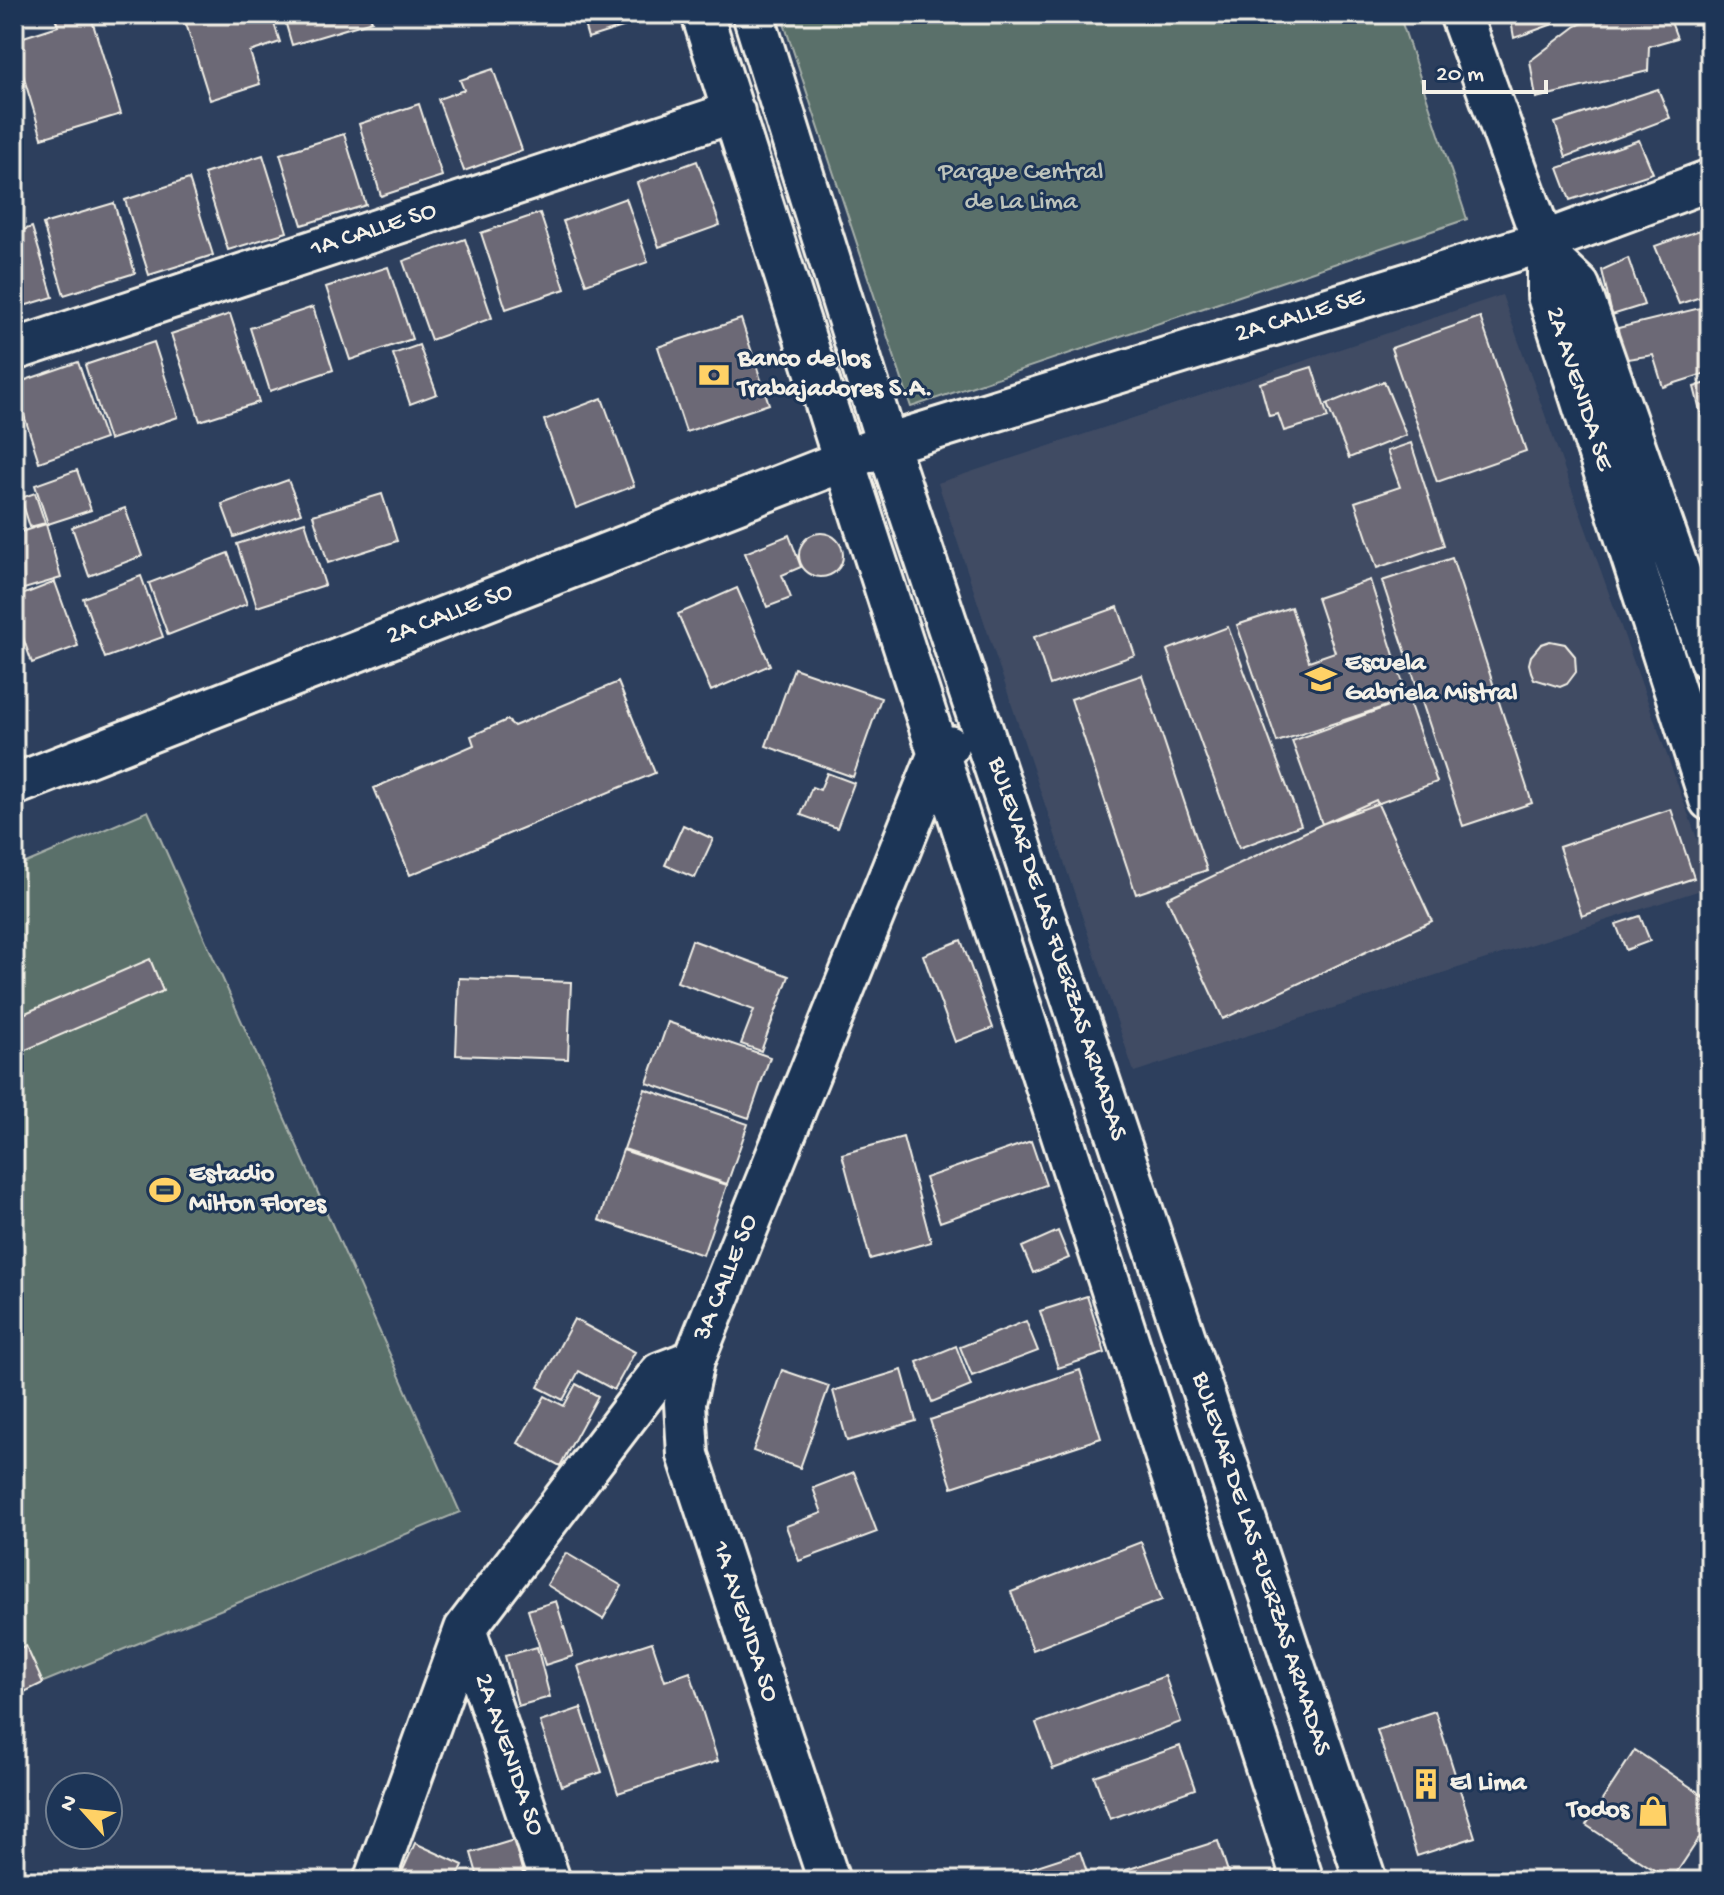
<svg xmlns="http://www.w3.org/2000/svg" width="1724" height="1895" viewBox="0 0 1724 1895" font-family="'Gochi Hand',sans-serif">
  <style>
    .built { fill: #404c64 }
    .green { fill: #5a706b; stroke: #a7b0aa; stroke-width: 2 }
    .building { fill: #6c6976; stroke: #f4f1e8; stroke-width: 2 }
    .lines { fill: none; stroke-linecap: round; stroke-linejoin: round }
    .minor-casing { stroke: #f4f1e8; stroke-width: 46 }
    .minor { stroke: #1d3557; stroke-width: 40 }
    .labels { text-anchor: middle; dominant-baseline: central; stroke-width: 6; stroke-linejoin: round; paint-order: stroke }
    .park-label { font-size: 26px; fill: #bec4bc; stroke: #1d3557 }
    .street-label { font-size: 26px; fill: #f4f1e8; stroke: #1d3557 }
    .poi-label { font-size: 26px; font-weight: bold; fill: #f4f1e8; stroke: #1d3557; text-anchor: start }
  </style>
  <rect width="100%" height="100%" fill="#2d3f5d"/>
  <filter id="ink" filterUnits="userSpaceOnUse"><feTurbulence type="fractalNoise" baseFrequency=".0125" numOctaves="2"/><feDisplacementMap in="SourceGraphic" scale="16" xChannelSelector="R" yChannelSelector="G"/><feConvolveMatrix kernelMatrix="1 2 1 2 8 2 1 2 1" color-interpolation-filters="sRGB"/></filter>
  <g filter="url(#ink)">
    <!-- built -->
    <path class="built" d="M 1502,295 L 1710,875 L 1710,887 L 1134,1072 L 938,483 Z"/>
    <!-- green -->
    <path class="green" d="M 781,14 L 1399,14 L 1467,219 L 911,407 Z
      M 148,811 L 460,1512 L 14,1694 L 14,868 Z"/>
    <!-- building -->
    <path class="building" d="M 54,14 L 90,14 L 121,114 L 42,138 L 14,45 L 14,40 L 58,26 Z
      M 183,14 L 271,14 L 280,42 L 250,52 L 260,84 L 210,100 Z
      M 283,14 L 369,14 L 372,21 L 292,45 Z
      M 581,14 L 664,14 L 588,38 Z
      M 1510,14 L 1581,14 L 1514,38 Z
      M 1602,14 L 1668,14 L 1677,38 L 1649,46 L 1648,71 L 1536,98 L 1530,61 L 1576,26 Z
      M 493,69 L 522,150 L 464,171 L 438,99 L 464,90 L 460,80 Z
      M 1658,89 L 1670,118 L 1566,157 L 1555,123 Z
      M 419,104 L 442,176 L 381,196 L 359,124 Z
      M 344,134 L 366,205 L 302,225 L 280,154 Z
      M 1639,140 L 1653,173 L 1570,200 L 1558,168 Z
      M 263,155 L 287,232 L 228,250 L 204,174 Z
      M 697,161 L 720,225 L 659,247 L 637,183 Z
      M 189,179 L 213,255 L 149,275 L 125,200 Z
      M 626,198 L 648,262 L 586,284 L 563,221 Z
      M 114,203 L 135,273 L 64,295 L 43,224 Z
      M 540,213 L 565,289 L 506,309 L 481,233 Z
      M 32,227 L 53,297 L 14,309 L 14,233 Z
      M 1700,230 L 1710,268 L 1710,294 L 1679,304 L 1655,246 Z
      M 465,239 L 492,318 L 431,340 L 403,261 Z
      M 1628,258 L 1644,305 L 1612,315 L 1602,270 Z
      M 388,267 L 412,339 L 350,360 L 326,287 Z
      M 313,307 L 333,370 L 270,391 L 250,328 Z
      M 1704,307 L 1710,314 L 1710,372 L 1663,387 L 1653,355 L 1621,360 L 1618,328 Z
      M 230,314 L 259,402 L 200,421 L 171,334 Z
      M 1480,317 L 1526,451 L 1437,482 L 1391,348 Z
      M 741,319 L 769,404 L 686,432 L 658,347 Z
      M 154,342 L 178,417 L 109,440 L 85,365 Z
      M 419,345 L 437,394 L 410,404 L 393,354 Z
      M 78,362 L 105,439 L 39,462 L 14,384 Z
      M 1312,367 L 1328,418 L 1284,431 L 1278,414 L 1269,416 L 1260,383 Z
      M 1384,381 L 1406,435 L 1349,458 L 1327,404 Z
      M 1710,382 L 1710,427 L 1705,430 L 1694,387 Z
      M 602,398 L 634,486 L 576,508 L 544,420 Z
      M 1411,443 L 1444,545 L 1377,568 L 1355,502 L 1400,487 L 1387,451 Z
      M 77,470 L 91,510 L 48,524 L 35,485 Z
      M 288,480 L 301,513 L 234,537 L 222,504 Z
      M 35,493 L 45,523 L 30,527 L 21,498 Z
      M 382,494 L 397,541 L 328,563 L 313,515 Z
      M 125,508 L 142,556 L 89,576 L 72,527 Z
      M 305,522 L 325,585 L 257,607 L 237,544 Z
      M 46,524 L 61,578 L 14,592 L 14,534 Z
      M799 555a22 22 0 1 1 44 0a22 22 0 1 1-44 0Z
      M 789,535 L 801,567 L 782,575 L 791,598 L 767,607 L 745,553 Z
      M 228,553 L 247,604 L 168,635 L 149,583 Z
      M 1452,558 L 1532,803 L 1463,826 L 1382,581 Z
      M 141,576 L 163,637 L 105,658 L 83,598 Z
      M 1370,580 L 1408,699 L 1277,742 L 1237,625 L 1291,607 L 1309,661 L 1335,652 L 1317,598 Z
      M 55,582 L 78,646 L 32,663 L 14,612 L 14,598 Z
      M 737,588 L 770,665 L 711,691 L 678,614 Z
      M 1118,607 L 1135,655 L 1050,685 L 1034,637 Z
      M 1228,627 L 1301,825 L 1239,848 L 1167,650 Z
      M 1550,641 L 1565,644 L 1575,656 L 1576,672 L 1567,684 L 1560,687 L 1534,679 L 1531,672 L 1529,664 L 1531,656 L 1541,644 Z
      M 794,668 L 881,698 L 853,777 L 766,746 Z
      M 1142,675 L 1207,870 L 1136,894 L 1071,699 Z
      M 618,682 L 655,773 L 410,875 L 374,788 L 474,745 L 471,736 L 507,720 L 514,726 Z
      M 1408,699 L 1437,782 L 1322,824 L 1292,741 Z
      M 827,773 L 854,783 L 837,828 L 801,815 L 812,787 L 820,790 Z
      M 1376,800 L 1432,921 L 1223,1019 L 1167,898 L 1322,824 Z
      M 1671,809 L 1694,878 L 1582,916 L 1559,847 Z
      M 683,825 L 713,839 L 695,878 L 665,865 Z
      M 1640,916 L 1650,941 L 1626,950 L 1616,924 Z
      M 692,940 L 789,976 L 761,1051 L 741,1044 L 754,1010 L 677,982 Z
      M 961,940 L 993,1028 L 955,1042 L 923,955 Z
      M 150,959 L 163,991 L 14,1055 L 14,1018 Z
      M 459,978 L 571,982 L 568,1059 L 456,1055 Z
      M 668,1022 L 770,1057 L 749,1118 L 647,1083 Z
      M 645,1089 L 748,1124 L 727,1184 L 624,1149 Z
      M 903,1137 L 931,1242 L 870,1259 L 842,1154 Z
      M 1031,1141 L 1046,1185 L 940,1222 L 925,1178 Z
      M 623,1150 L 727,1185 L 703,1255 L 599,1220 Z
      M 1058,1231 L 1069,1258 L 1033,1273 L 1022,1247 Z
      M 1087,1296 L 1105,1353 L 1058,1368 L 1040,1311 Z
      M 574,1319 L 635,1352 L 614,1390 L 579,1371 L 563,1400 L 538,1387 Z
      M 1026,1321 L 1038,1351 L 972,1376 L 960,1347 Z
      M 956,1346 L 971,1386 L 932,1402 L 917,1362 Z
      M 782,1370 L 829,1386 L 800,1468 L 753,1451 Z
      M 902,1370 L 916,1421 L 847,1441 L 833,1391 Z
      M 1080,1370 L 1101,1438 L 952,1487 L 930,1420 Z
      M 576,1384 L 598,1396 L 560,1466 L 518,1443 L 545,1396 L 564,1406 Z
      M 854,1472 L 877,1532 L 799,1561 L 786,1526 L 822,1513 L 813,1488 Z
      M 1141,1542 L 1162,1600 L 1033,1650 L 1011,1592 Z
      M 566,1553 L 622,1586 L 603,1619 L 547,1585 Z
      M 556,1601 L 573,1656 L 545,1665 L 528,1610 Z
      M 652,1642 L 665,1681 L 690,1672 L 718,1761 L 618,1793 L 578,1666 Z
      M 26,1646 L 43,1683 L 14,1697 L 14,1652 Z
      M 537,1647 L 550,1697 L 518,1706 L 505,1656 Z
      M 1165,1676 L 1181,1722 L 1053,1769 L 1036,1723 Z
      M 581,1708 L 602,1772 L 561,1786 L 540,1722 Z
      M 1435,1711 L 1475,1837 L 1417,1856 L 1377,1730 Z
      M 1180,1746 L 1195,1789 L 1110,1819 L 1094,1776 Z
      M 1635,1750 L 1710,1800 L 1710,1822 L 1671,1881 L 1586,1825 Z
      M 514,1840 L 525,1881 L 479,1881 L 471,1853 Z
      M 1218,1841 L 1231,1881 L 1129,1881 L 1126,1870 Z
      M 415,1843 L 463,1865 L 456,1881 L 398,1881 Z
      M 1080,1852 L 1090,1881 L 991,1881 Z"/>
    <g class="lines">
      <defs>
        <path id="minor" d="M 702,14 L 844,461 L 1303,1881
          M 753,14 L 887,444 L 1366,1881
          M 1460,14 L 1543,242 L 1548,257 L 1548,296 L 1710,800
          M 1548,257 L 1579,286 L 1710,660
          M 14,350 L 734,112
          M 14,785 L 887,444 L 1543,242 L 1710,180
          M 694,1360 L 685,1403 L 688,1455 L 829,1881
          M 465,1629 L 550,1881
          M 374,1881 L 465,1629 L 660,1373 L 694,1360 L 939,753 L 948,746"/>
      </defs>
      <!-- minor casing -->
      <use href="#minor" class="minor-casing"/>
      <!-- minor -->
      <use href="#minor" class="minor"/>
    </g>
  </g>
  <!-- icons -->
  <defs>
    <symbol id="bank-bare" viewBox="-9 -9 18 18"><path d="M-6-4H6V4H-6ZM0-2.3a2.3 2.3 0 1 0 0 4.6a2.3 2.3 0 1 0 0-4.6Z" fill="#ffd166" stroke="#1d3557" stroke-width="2.5" paint-order="stroke"/></symbol>
    <symbol id="school-bare" viewBox="-9 -9 18 18"><path d="M0-5L7-2L0 1L-7-2ZM-4 1L0 2.5L4 1V4Q0 6-4 4Z" fill="#ffd166" stroke="#1d3557" stroke-width="2.5" paint-order="stroke"/></symbol>
    <symbol id="stadium-bare" viewBox="-9 -9 18 18"><path d="M0-5a6.5 5 0 1 0 0 10a6.5 5 0 1 0 0-10ZM-3.5-1.8h7v3.6h-7Z" fill="#ffd166" stroke="#1d3557" stroke-width="2.5" paint-order="stroke"/></symbol>
    <symbol id="building-bare" viewBox="-9 -9 18 18"><path d="M-4-6H4V6H1V3H-1V6H-4ZM-2.5-4.3h1.7v1.8h-1.7ZM.8-4.3h1.7v1.8H.8ZM-2.5-1h1.7V.8h-1.7ZM.8-1h1.7V.8H.8Z" fill="#ffd166" stroke="#1d3557" stroke-width="2.5" paint-order="stroke"/></symbol>
    <symbol id="shop-bare" viewBox="-9 -9 18 18"><path d="M-5-2.5h2.3a2.7 3.5 0 0 1 5.4 0H5L5.5 6h-11ZM-1.5-2.5h3a1.5 2.3 0 0 0-3 0Z" fill="#ffd166" stroke="#1d3557" stroke-width="2.5" paint-order="stroke"/></symbol>
  </defs>
  <g fill-rule="evenodd">
    <use href="#bank-bare" x="692" y="353" width="44" height="44"/>
    <use href="#school-bare" x="1299" y="657" width="44" height="44"/>
    <use href="#stadium-bare" x="143" y="1168" width="44" height="44"/>
    <use href="#building-bare" x="1404" y="1762" width="44" height="44"/>
    <use href="#shop-bare" x="1631" y="1789" width="44" height="44"/>
  </g>
  <g class="labels">
    <!-- park labels -->
    <g class="park-label">
      <text x="1021" y="173">Parque Central<tspan x="1021" dy="30">de La Lima</tspan></text>
    </g>
    <!-- street labels -->
    <g class="street-label">
      <text transform="translate(374 231) rotate(-18)">1A CALLE SO</text>
      <text transform="translate(1300 317) rotate(-17)">2A CALLE SE</text>
      <text transform="translate(1578 389) rotate(72)">2A AVENIDA SE</text>
      <text transform="translate(450 615) rotate(-21)">2A CALLE SO</text>
      <text transform="translate(1056 949) rotate(72)">BULEVAR DE LAS FUERZAS ARMADAS</text>
      <text transform="translate(727 1278) rotate(-68)">3A CALLE SO</text>
      <text transform="translate(1260 1564) rotate(72)">BULEVAR DE LAS FUERZAS ARMADAS</text>
      <text transform="translate(744 1622) rotate(72)">1A AVENIDA SO</text>
      <text transform="translate(508 1755) rotate(71)">2A AVENIDA SO</text>
    </g>
    <!-- poi labels -->
    <g class="poi-label">
      <text x="738" y="360">Banco de los<tspan x="738" dy="30">Trabajadores S.A.</tspan></text>
      <text x="1345" y="664">Escuela<tspan x="1345" dy="30">Gabriela Mistral</tspan></text>
      <text x="189" y="1175">Estadio<tspan x="189" dy="30">Milton Flores</tspan></text>
      <text x="1450" y="1784">El Lima</text>
      <text x="1629" y="1811" text-anchor="end">Todos</text>
    </g>
  </g>
  <!-- margin -->
  <rect width="1724" height="1895" fill="none" stroke="#1d3557" stroke-width="48"/>
  <rect x="24" y="24" width="1676" height="1847" fill="none" stroke="#f4f1e8" stroke-width="3" filter="url(#ink)"/>
  <!-- north arrow -->
  <g transform="translate(84 1811) rotate(297)"><circle r="38" fill="#1d3557" stroke="#738091" stroke-width="2"/>
  <path d="M0-6L14 30L0 20L-14 30Z" fill="#ffd166"/>
  <text y="-12" font-size="22" font-weight="bold" text-anchor="middle" fill="#f4f1e8">N</text>
  </g>
  <!-- scale -->
  <path d="M1424 80v12h122v-12" fill="none" stroke="#f4f1e8" stroke-width="4"/>
  <text x="1436" y="80" font-size="24" fill="#f4f1e8" stroke="#1d3557" stroke-width="6" paint-order="stroke">20 m</text>
</svg>
